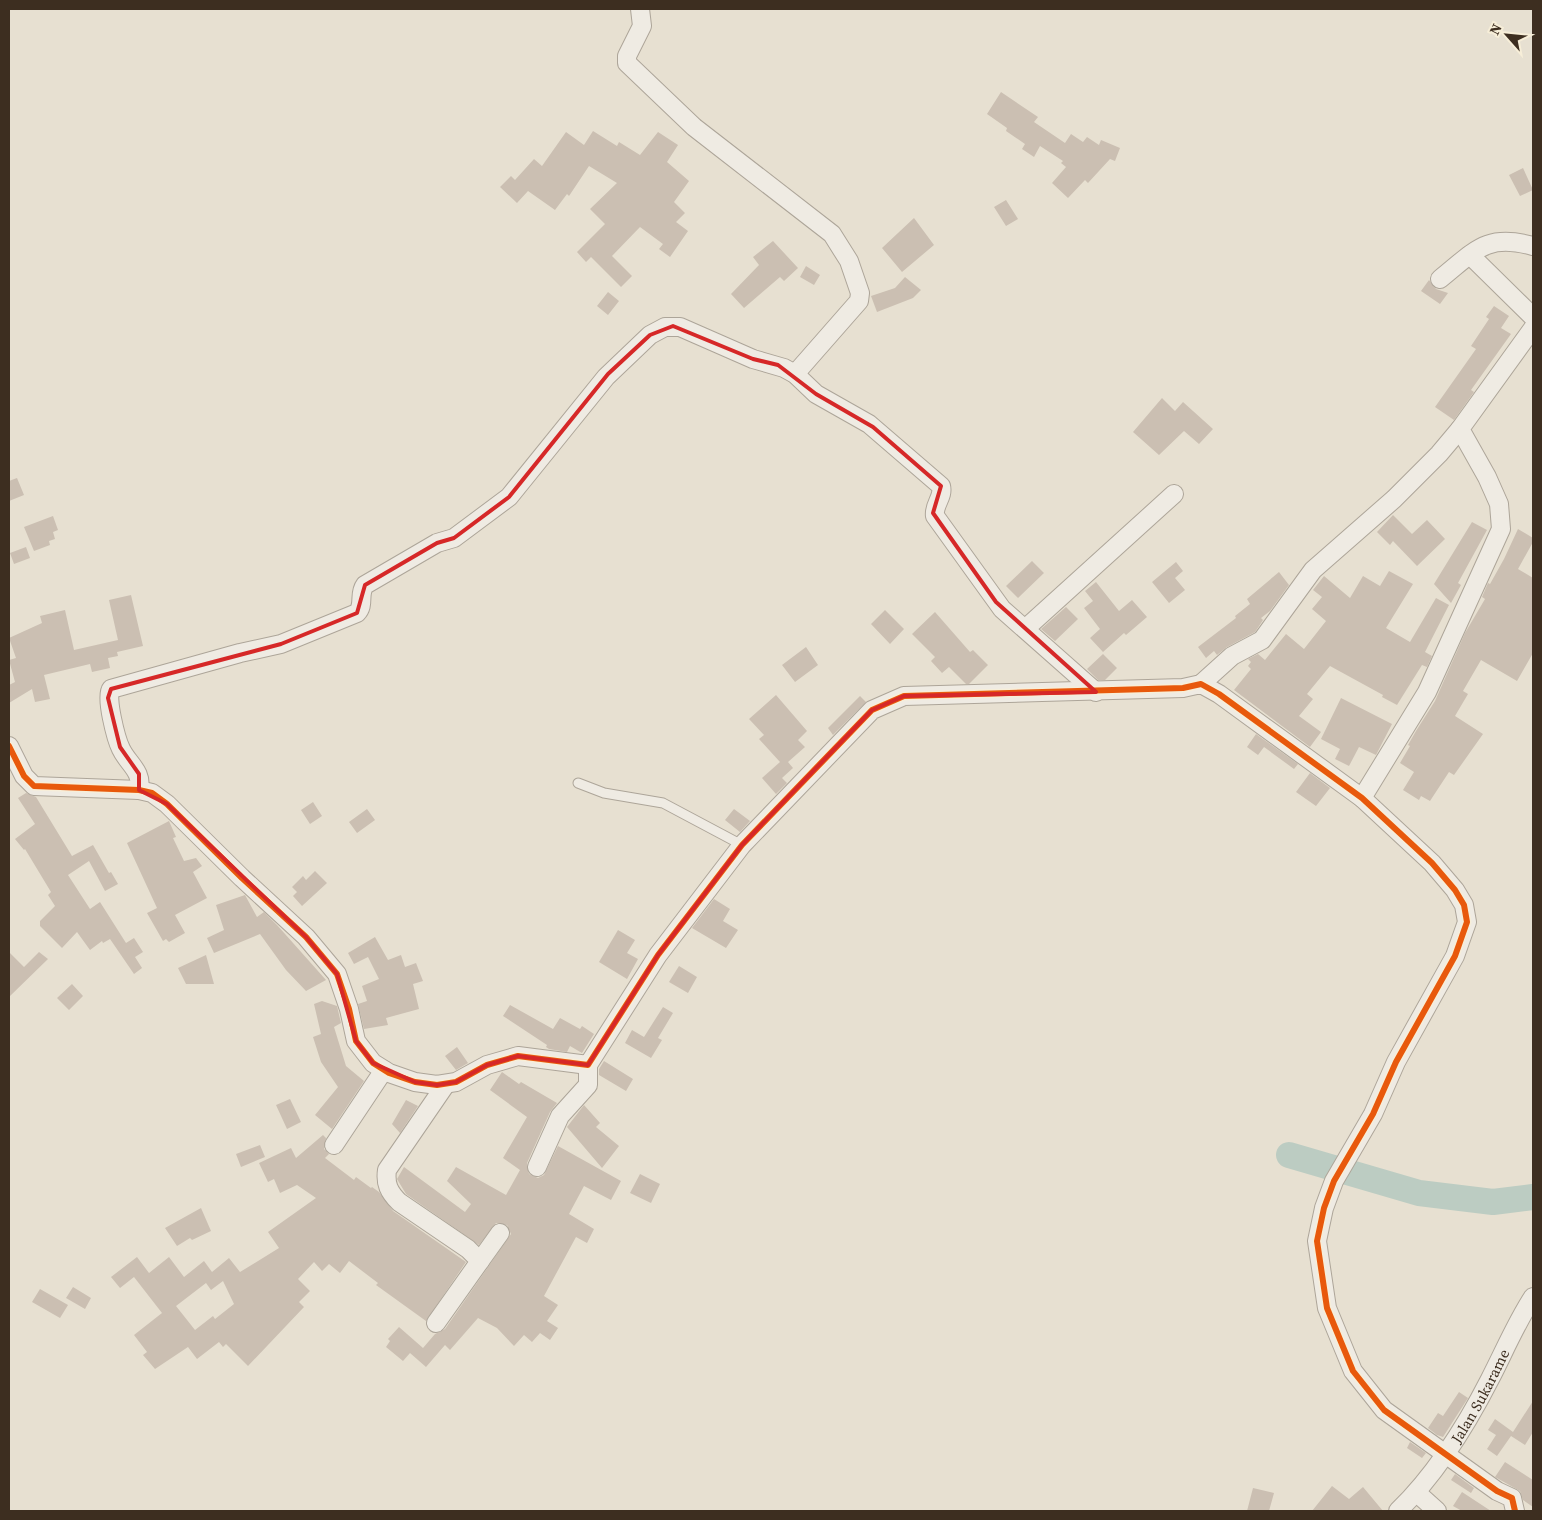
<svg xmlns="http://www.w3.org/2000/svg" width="1542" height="1520" viewBox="0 0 1542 1520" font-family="'Source Serif 4',serif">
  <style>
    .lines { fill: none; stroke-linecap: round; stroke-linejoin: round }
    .river { stroke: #bcccc2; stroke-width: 26 }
    .building { fill: #cbbfb2; fill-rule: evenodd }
    .lane-casing { stroke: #ada599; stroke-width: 11 }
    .street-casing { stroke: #ada599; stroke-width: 20 }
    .lane { stroke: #efebe3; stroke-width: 9 }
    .street { stroke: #efebe3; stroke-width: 18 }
    .cycleway-casing { stroke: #f7eed8; stroke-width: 9 }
    .cycleway { stroke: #e8590c; stroke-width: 6 }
    .marked { fill: none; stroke: #d62828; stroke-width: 4; stroke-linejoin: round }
    .labels { text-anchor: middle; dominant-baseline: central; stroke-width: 4.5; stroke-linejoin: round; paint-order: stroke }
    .street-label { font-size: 15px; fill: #3d2e20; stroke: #f7eed8 }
  </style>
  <rect width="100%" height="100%" fill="#e7e0d1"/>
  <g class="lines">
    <!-- river -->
    <path class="river" d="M 1289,1155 L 1419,1193 L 1493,1202 L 1533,1197"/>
  </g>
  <!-- building -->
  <path class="building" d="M 1001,92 L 1038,117 L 1034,122 L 1065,143 L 1071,134 L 1083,142 L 1087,137 L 1099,145 L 1101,140 L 1120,148 L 1115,161 L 1110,159 L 1088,183 L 1085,180 L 1068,198 L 1052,183 L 1066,167 L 1061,163 L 1063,161 L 1040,146 L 1034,157 L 1022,149 L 1025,144 L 1006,131 L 1007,128 L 987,114 Z
    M 593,131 L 617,146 L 619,142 L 640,155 L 658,132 L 678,145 L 667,162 L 689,181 L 674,202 L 685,213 L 676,222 L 688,231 L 670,257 L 659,249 L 663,244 L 640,227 L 612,256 L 632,276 L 621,287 L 591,257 L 586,262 L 577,252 L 605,224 L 590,209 L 617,183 L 589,166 L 569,196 L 567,194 L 555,210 L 528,191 L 517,203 L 500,187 L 511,176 L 515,180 L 534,159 L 542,166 L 566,132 L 584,145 Z
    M 1523,168 L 1533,190 L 1520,196 L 1509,175 Z
    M 1006,200 L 1018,219 L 1006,226 L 994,207 Z
    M 914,218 L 934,245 L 902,272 L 882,248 Z
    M 773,241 L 798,268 L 784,281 L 780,277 L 744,308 L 731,294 L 759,265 L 753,257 Z
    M 806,266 L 820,275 L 814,285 L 800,277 Z
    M 905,277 L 921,290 L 913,298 L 877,312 L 871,296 L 895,288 Z
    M 1429,280 L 1436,289 L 1448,293 L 1440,304 L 1421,291 Z
    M 608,292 L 619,301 L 608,315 L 597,306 Z
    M 1494,306 L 1509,316 L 1501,328 L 1511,334 L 1471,390 L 1474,392 L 1454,420 L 1435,407 L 1476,349 L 1471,346 L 1489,319 L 1486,317 Z
    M 1162,398 L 1175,411 L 1183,402 L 1213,429 L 1199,444 L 1184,431 L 1159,455 L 1133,432 Z
    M 17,478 L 24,495 L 9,501 L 9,481 Z
    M 1393,515 L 1412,534 L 1427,520 L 1445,539 L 1417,566 L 1393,541 L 1390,545 L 1377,532 Z
    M 53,516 L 58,530 L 53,532 L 55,539 L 49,541 L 50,545 L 34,551 L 24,527 Z
    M 1472,522 L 1487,530 L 1458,583 L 1461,585 L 1451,603 L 1434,584 Z
    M 1518,529 L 1533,538 L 1533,542 L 1518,569 L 1533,578 L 1533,653 L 1517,681 L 1481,660 L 1463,691 L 1468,694 L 1455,716 L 1483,734 L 1454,775 L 1449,772 L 1430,801 L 1421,796 L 1419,800 L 1403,790 L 1414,772 L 1400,763 L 1410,746 L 1408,745 L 1416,731 L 1435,701 L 1465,633 L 1485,599 L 1482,597 L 1488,583 L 1490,584 L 1504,559 Z
    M 26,547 L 30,558 L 14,564 L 10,553 Z
    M 1032,561 L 1044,573 L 1018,598 L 1006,586 Z
    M 1176,562 L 1183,571 L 1175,578 L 1185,590 L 1169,603 L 1152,582 Z
    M 1389,571 L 1413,584 L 1386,628 L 1410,642 L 1436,598 L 1449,605 L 1425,652 L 1432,656 L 1427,667 L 1422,665 L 1397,705 L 1382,697 L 1383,695 L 1330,666 L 1307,694 L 1313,699 L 1299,716 L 1321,732 L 1310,747 L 1234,690 L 1251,669 L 1248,666 L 1251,662 L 1248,659 L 1258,654 L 1265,660 L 1286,634 L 1304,649 L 1326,621 L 1312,609 L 1322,597 L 1313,590 L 1324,576 L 1350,598 L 1363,576 L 1380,586 Z
    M 1279,572 L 1289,585 L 1270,611 L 1261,618 L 1263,620 L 1255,632 L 1227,647 L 1217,655 L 1214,651 L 1206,658 L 1198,647 L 1236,618 L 1235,616 L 1250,604 L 1247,599 Z
    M 1096,582 L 1119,611 L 1132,600 L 1147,617 L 1126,635 L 1124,633 L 1103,652 L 1090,638 L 1100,629 L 1084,608 L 1093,601 L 1085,591 Z
    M 131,595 L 143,646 L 117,652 L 118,656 L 108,658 L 110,668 L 92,672 L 90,664 L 44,675 L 50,699 L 35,702 L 32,689 L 9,703 L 9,685 L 15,682 L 9,660 L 16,658 L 9,638 L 42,623 L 40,616 L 65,610 L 74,650 L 118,640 L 109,600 Z
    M 1066,607 L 1078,619 L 1055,641 L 1041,629 Z
    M 885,610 L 904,629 L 890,644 L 871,624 Z
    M 935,612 L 970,652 L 973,650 L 988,665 L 969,684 L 966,684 L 949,667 L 942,673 L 931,661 L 935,657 L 912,634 Z
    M 806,647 L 818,665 L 795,682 L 782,665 Z
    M 1103,654 L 1117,668 L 1105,680 L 1098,680 L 1087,669 Z
    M 776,695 L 807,731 L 798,740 L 805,747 L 788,762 L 793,768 L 782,778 L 787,783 L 776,794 L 762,778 L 780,762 L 759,739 L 764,735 L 749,719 Z
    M 860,696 L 866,702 L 833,735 L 828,728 Z
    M 1341,698 L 1392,724 L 1376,755 L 1359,747 L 1349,766 L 1335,759 L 1340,749 L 1321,739 Z
    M 1256,734 L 1298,764 L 1294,769 L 1264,747 L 1258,755 L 1247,747 Z
    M 1310,773 L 1330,788 L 1316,806 L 1296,792 Z
    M 26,793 L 36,797 L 72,856 L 93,845 L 109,873 L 111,872 L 118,884 L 105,891 L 89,861 L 68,875 L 90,909 L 100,902 L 126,943 L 134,938 L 143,952 L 135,957 L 142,968 L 134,974 L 110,939 L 103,943 L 102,941 L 90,950 L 77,932 L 62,948 L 40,926 L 40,921 L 55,906 L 48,895 L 51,892 L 25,849 L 24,850 L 15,839 L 35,824 L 18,798 Z
    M 313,802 L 322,816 L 310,824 L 301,810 Z
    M 367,809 L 375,820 L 357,833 L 349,822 Z
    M 734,809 L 750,821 L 740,832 L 725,820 Z
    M 169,821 L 176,837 L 173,838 L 184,861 L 196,858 L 202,866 L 193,872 L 207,898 L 175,915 L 185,933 L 169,942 L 166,939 L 163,941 L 147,913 L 157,908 L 127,843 Z
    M 315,871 L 327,883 L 302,906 L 293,896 L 297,892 L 292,887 L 303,876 L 306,880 Z
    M 245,895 L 257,917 L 264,912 L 277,925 L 326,980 L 306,991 L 286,970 L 260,934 L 214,953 L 207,938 L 224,930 L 216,905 Z
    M 714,899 L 730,909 L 723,921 L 738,930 L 726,948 L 692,928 Z
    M 618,930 L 635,940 L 627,953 L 638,959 L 627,979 L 599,962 Z
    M 375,937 L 388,960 L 401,955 L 405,967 L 416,963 L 423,981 L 413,984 L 419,1009 L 386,1018 L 388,1025 L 364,1029 L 358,1004 L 367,1001 L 362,986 L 379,979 L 368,957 L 354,964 L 348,953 Z
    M 9,952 L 24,967 L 39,952 L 48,959 L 9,997 Z
    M 206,955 L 214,984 L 186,984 L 178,968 Z
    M 679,966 L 697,977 L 688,993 L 669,982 Z
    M 72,984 L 83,996 L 69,1010 L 57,998 Z
    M 322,1001 L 337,1006 L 341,1023 L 334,1027 L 346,1066 L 364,1081 L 332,1129 L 315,1115 L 338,1087 L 321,1062 L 313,1037 L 321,1034 L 314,1004 Z
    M 510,1005 L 553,1029 L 560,1018 L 580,1029 L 582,1026 L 594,1034 L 582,1053 L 570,1046 L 567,1052 L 549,1049 L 546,1047 L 547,1045 L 503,1016 Z
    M 663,1007 L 673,1013 L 658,1038 L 662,1040 L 651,1058 L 625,1043 L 632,1030 L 644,1037 Z
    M 457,1047 L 468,1063 L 456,1070 L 445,1056 Z
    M 604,1061 L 633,1079 L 626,1091 L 599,1075 L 599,1069 Z
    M 502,1072 L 519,1084 L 521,1082 L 557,1103 L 550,1112 L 527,1163 L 529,1174 L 538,1178 L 544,1175 L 558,1146 L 621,1181 L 611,1200 L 584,1186 L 569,1214 L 594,1229 L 587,1243 L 576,1237 L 544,1296 L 558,1305 L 547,1321 L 558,1328 L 550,1340 L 540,1333 L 532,1342 L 524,1335 L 514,1346 L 497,1328 L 478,1318 L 450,1350 L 445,1345 L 426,1367 L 410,1353 L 403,1361 L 386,1347 L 390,1341 L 388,1339 L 399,1327 L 423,1348 L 435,1334 L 445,1329 L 511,1234 L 507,1225 L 496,1223 L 479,1245 L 406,1194 L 397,1179 L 404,1167 L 465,1212 L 471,1204 L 447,1181 L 456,1167 L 506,1195 L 520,1170 L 503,1158 L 527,1117 L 490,1090 Z
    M 290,1099 L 301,1122 L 287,1129 L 276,1105 Z
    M 406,1100 L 418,1106 L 400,1133 L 392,1124 Z
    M 584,1105 L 600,1123 L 596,1127 L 619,1146 L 602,1168 L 567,1127 Z
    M 323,1135 L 326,1138 L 324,1149 L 329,1154 L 325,1158 L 354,1180 L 356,1177 L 371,1188 L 372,1187 L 379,1192 L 393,1211 L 466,1262 L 426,1321 L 376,1285 L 378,1283 L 349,1261 L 340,1273 L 329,1264 L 322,1271 L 314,1262 L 298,1279 L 310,1291 L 299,1302 L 304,1307 L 248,1366 L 226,1344 L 223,1347 L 219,1342 L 197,1359 L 188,1347 L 155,1369 L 143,1355 L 147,1352 L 134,1335 L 162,1313 L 134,1277 L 120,1288 L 111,1277 L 137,1257 L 149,1273 L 169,1257 L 184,1277 L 204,1261 L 212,1272 L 229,1258 L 240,1272 L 279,1248 L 268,1232 L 316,1198 L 297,1185 L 280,1193 L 274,1179 L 268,1182 L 259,1163 L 291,1148 L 296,1158 ZM 223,1281 L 234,1304 L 215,1319 L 213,1316 L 195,1330 L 176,1306 L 206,1283 L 211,1290 Z
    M 260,1145 L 265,1157 L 241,1167 L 236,1154 Z
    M 640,1174 L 660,1184 L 651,1203 L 630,1193 Z
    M 201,1208 L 211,1231 L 192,1240 L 190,1238 L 177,1246 L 165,1228 Z
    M 73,1287 L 91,1298 L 85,1309 L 66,1298 Z
    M 40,1289 L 68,1305 L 60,1318 L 32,1302 Z
    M 1459,1392 L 1468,1398 L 1443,1437 L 1437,1435 L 1428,1428 L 1438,1413 L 1443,1416 Z
    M 1533,1401 L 1533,1432 L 1525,1445 L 1511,1436 L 1497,1456 L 1487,1449 L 1496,1435 L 1488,1430 L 1495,1419 L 1513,1432 Z
    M 1410,1442 L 1426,1453 L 1422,1458 L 1407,1448 Z
    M 1505,1462 L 1533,1480 L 1533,1507 L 1523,1500 L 1520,1491 L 1495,1477 Z
    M 1455,1474 L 1474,1488 L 1471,1493 L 1451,1480 Z
    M 1332,1486 L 1349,1499 L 1363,1487 L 1383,1511 L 1312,1511 Z
    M 1253,1488 L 1274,1493 L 1269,1511 L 1247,1511 Z
    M 1462,1492 L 1491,1511 L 1462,1511 L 1453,1506 Z"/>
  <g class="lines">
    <defs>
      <path id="lane" d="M 578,783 L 604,793 L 663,803 L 742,845"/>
      <g id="street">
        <path d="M 640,9 L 642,26 L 627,56 L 627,63 L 694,127 L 832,234 L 849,261 L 860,293 L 859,301 L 795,374"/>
        <path d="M 1470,255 L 1533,317"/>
        <path d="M 1440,279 C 1475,251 1486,233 1533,246"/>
        <path d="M 1025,629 L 1174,494"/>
        <path d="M 1201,684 L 1232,656 L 1262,640 L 1313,570 L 1394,499 L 1439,454 L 1460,429"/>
        <path d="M 9,746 L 24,776 L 34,786 L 139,790 L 152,793 L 167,804 L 242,878 L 306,937 L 337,974 L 349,1009 L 356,1041 L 373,1063 L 389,1073 L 415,1082 L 437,1085 L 456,1082 L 487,1065 L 518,1056 L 588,1065 L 658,955 L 742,845 L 872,710 L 904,696 L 1183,688 L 1201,684 L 1219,694 L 1362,798 L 1432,863 L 1455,890 L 1464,905 L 1467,922 L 1455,956 L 1396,1062 L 1373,1114 L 1334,1181 L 1324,1208 L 1317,1241 L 1327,1308 L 1353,1371 L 1384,1410 L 1497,1491 L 1512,1498 L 1515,1511"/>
        <path d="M 139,790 C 143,771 128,764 121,749 C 116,739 105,696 111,689 L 240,653 L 281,644 L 357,613 C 365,605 358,594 365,585 L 437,543 L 454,538 L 509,497 L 606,377 L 650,335 L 665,327 L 680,327 L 753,359 L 784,368 L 795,374 L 816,394 L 869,424 L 941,486 C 944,497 933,505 935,516 L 1002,609 L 1096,692"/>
        <path d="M 1362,798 L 1427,692 L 1501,529 L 1499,504 L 1487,477 L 1460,429 L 1533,328"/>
        <path d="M 334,1145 L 384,1070"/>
        <path d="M 537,1167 L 560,1116 L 588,1085 L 588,1065"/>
        <path d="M 480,1261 L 500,1233"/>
        <path d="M 436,1323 L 480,1261 L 468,1249 L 399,1202 C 389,1192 385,1184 387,1170 L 446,1084"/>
        <path d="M 1417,1493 L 1437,1511"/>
        <path id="s1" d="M 1398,1511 C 1436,1474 1466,1426 1490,1379 C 1504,1352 1516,1323 1533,1297"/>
      </g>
    </defs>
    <!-- lane casing -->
    <use href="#lane" class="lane-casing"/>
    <!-- street casing -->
    <use href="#street" class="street-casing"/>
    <!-- lane -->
    <use href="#lane" class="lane"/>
    <!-- street -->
    <use href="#street" class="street"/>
    <defs>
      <path id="cycleway" d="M 9,746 L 24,776 L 34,786 L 139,790 L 152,793 L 167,804 L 242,878 L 306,937 L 337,974 L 349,1009 L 356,1041 L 373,1063 L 389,1073 L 415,1082 L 437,1085 L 456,1082 L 487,1065 L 518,1056 L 588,1065 L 658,955 L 742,845 L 872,710 L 904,696 L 1183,688 L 1201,684 L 1219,694 L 1362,798 L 1432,863 L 1455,890 L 1464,905 L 1467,922 L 1455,956 L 1396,1062 L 1373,1114 L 1334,1181 L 1324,1208 L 1317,1241 L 1327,1308 L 1353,1371 L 1384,1410 L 1497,1491 L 1512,1498 L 1515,1511"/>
    </defs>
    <!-- cycleway casing -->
    <use href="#cycleway" class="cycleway-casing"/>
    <!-- cycleway -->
    <use href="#cycleway" class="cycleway"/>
  </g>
  <!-- marked area -->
  <path class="marked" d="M 673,326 L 753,359 L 778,365 L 816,394 L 873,427 L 941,486 L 933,513 L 996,602 L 1096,692 L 904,696 L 872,710 L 742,845 L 658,955 L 588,1065 L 518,1056 L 487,1065 L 456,1082 L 437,1085 L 415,1082 L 373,1063 L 356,1041 L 337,974 L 306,937 L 167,804 L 139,790 L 139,774 L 120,747 L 108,698 L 111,689 L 281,644 L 357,613 L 365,585 L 437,543 L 454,538 L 509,497 L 608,374 L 650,335 Z"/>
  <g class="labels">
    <!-- street labels -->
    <g class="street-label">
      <text stroke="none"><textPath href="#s1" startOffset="142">Jalan Sukarame</textPath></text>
    </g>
  </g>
  <!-- border -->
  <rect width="1542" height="1520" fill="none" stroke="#3d2e20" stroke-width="20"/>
  <!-- north arrow -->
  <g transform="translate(1507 35) rotate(297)" stroke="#f7eed8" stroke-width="4" paint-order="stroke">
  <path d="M0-4L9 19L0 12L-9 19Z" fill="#3d2e20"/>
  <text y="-8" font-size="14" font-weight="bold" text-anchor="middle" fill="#3d2e20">N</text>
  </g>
</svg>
